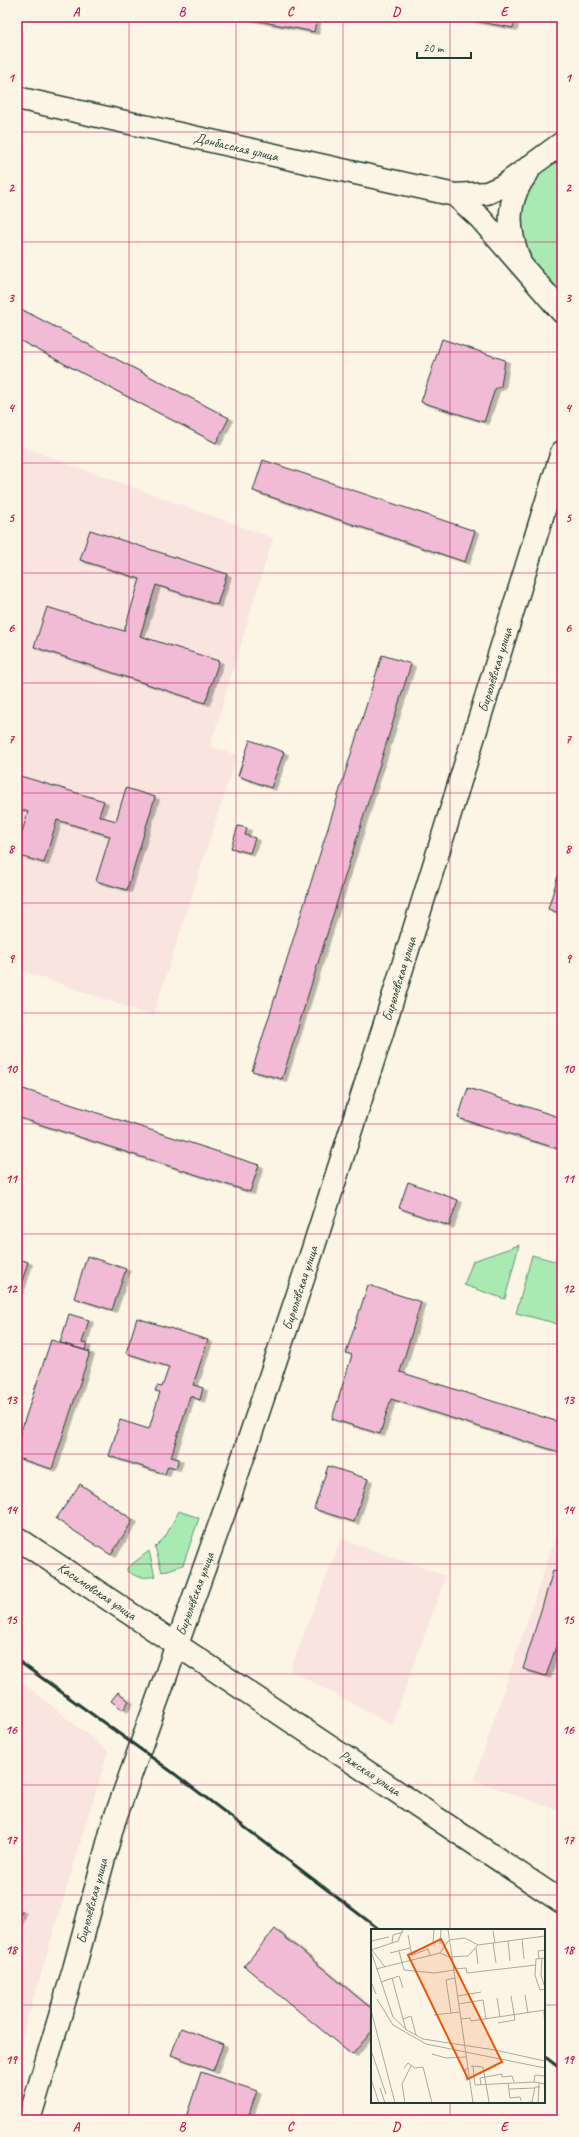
<svg xmlns="http://www.w3.org/2000/svg" width="579" height="2137" viewBox="0 0 579 2137" font-family="Caveat,sans-serif">
  <style>
    .built { fill: #f9e4e0 }
    .green { fill: #a9eab3; stroke: #649474 }
    .building { fill: #f1bbd6; stroke: #1f3d34; filter: url(#shadow) }
    .lines { fill: none; stroke-linecap: round; stroke-linejoin: round }
    .minor-casing { stroke: #1f3d34; stroke-width: 25 }
    .minor { stroke: #fcf5e5; stroke-width: 22 }
    .rail { stroke: #1f3d34; stroke-width: 3 }
    .grid { fill: none; stroke: #c2185b; stroke-width: 1; stroke-opacity: 0.55 }
    .labels { text-anchor: middle; dominant-baseline: central; stroke-width: 4; stroke-linejoin: round; paint-order: stroke }
    .street-label { font-size: 14px; fill: #1f3d34; stroke: #fcf5e5 }
    .inset-road { fill: none; stroke: #a4ab9e; stroke-width: 1 }
    .view { fill: #e8590c; fill-opacity: 0.15; stroke: #e8590c; stroke-width: 2 }
    .inset-edge { fill: none; stroke: #1f3d34; stroke-width: 2 }
    .neatline { fill: none; stroke: #c2185b; stroke-width: 1.5 }
    .grid-label { font-size: 13px; text-anchor: middle; font-weight: bold; fill: #c2185b }
  </style>
  <defs>
    <filter id="shadow"><feDropShadow dx="4.5" dy="2.5" stdDeviation="0" flood-color="#0004"/></filter>
  </defs>
  <rect width="100%" height="100%" fill="#fcf5e5"/>
  <filter id="ink" filterUnits="userSpaceOnUse"><feTurbulence type="fractalNoise" baseFrequency=".025" numOctaves="2"/><feDisplacementMap in="SourceGraphic" scale="8" xChannelSelector="R" yChannelSelector="G"/><feConvolveMatrix kernelMatrix="1 2 1 2 8 2 1 2 1" color-interpolation-filters="sRGB"/></filter>
  <g filter="url(#ink)">
    <!-- built -->
    <path class="built" d="M 17,445 L 273,538 L 210,746 L 237,755 L 153,1016 L 17,969 Z
      M 562,1517 L 562,1812 L 474,1780 Z
      M 341,1539 L 446,1576 L 392,1725 L 290,1670 Z
      M 17,1678 L 108,1751 L 17,2054 Z"/>
    <!-- green -->
    <path class="green" d="M 562,152 L 562,292 L 530,260 L 515,215 L 542,165 Z
      M 519,1245 L 505,1299 L 464,1285 L 473,1261 Z
      M 532,1255 L 562,1263 L 562,1325 L 516,1313 Z
      M 179,1511 L 199,1518 L 183,1565 L 162,1572 L 155,1547 L 165,1537 Z
      M 149,1551 L 155,1576 C 145,1579 135,1577 127,1571 L 127,1568 Z"/>
    <!-- building -->
    <path class="building" d="M 239,17 L 317,17 L 314,32 Z
      M 471,17 L 515,17 L 513,28 L 470,20 Z
      M 17,307 L 229,418 L 216,443 L 17,339 Z
      M 442,339 L 505,360 L 501,386 L 495,389 L 484,422 L 421,402 Z
      M 263,460 L 475,531 L 465,562 L 253,491 Z
      M 90,530 L 227,574 L 217,605 L 156,585 L 140,636 L 219,661 L 205,703 L 34,647 L 47,607 L 124,631 L 140,579 L 80,560 Z
      M 382,655 L 411,664 L 282,1079 L 252,1071 Z
      M 250,740 L 284,752 L 271,788 L 238,776 Z
      M 17,775 L 104,801 L 99,816 L 116,821 L 126,788 L 155,797 L 127,890 L 96,881 L 110,836 L 57,820 L 44,863 L 17,855 L 17,849 L 28,812 L 17,808 Z
      M 238,826 L 247,828 L 245,835 L 255,838 L 250,853 L 231,848 Z
      M 562,863 L 562,914 L 548,909 Z
      M 17,1087 L 259,1165 L 250,1192 L 17,1117 Z
      M 468,1088 L 562,1118 L 562,1150 L 458,1118 Z
      M 408,1182 L 458,1200 L 449,1226 L 399,1208 Z
      M 87,1256 L 126,1269 L 112,1310 L 74,1298 Z
      M 17,1258 L 28,1262 L 19,1291 L 17,1291 Z
      M 368,1285 L 421,1302 L 400,1372 L 562,1423 L 562,1453 L 391,1399 L 380,1434 L 332,1419 L 352,1355 L 346,1353 Z
      M 69,1314 L 89,1320 L 82,1343 L 87,1344 L 85,1350 L 60,1343 Z
      M 137,1318 L 208,1340 L 193,1385 L 203,1388 L 200,1400 L 190,1396 L 171,1457 L 179,1459 L 176,1468 L 168,1466 L 165,1474 L 109,1456 L 120,1420 L 149,1429 L 160,1392 L 155,1391 L 157,1386 L 162,1387 L 169,1367 L 126,1353 Z
      M 51,1340 L 90,1352 L 52,1469 L 17,1458 L 17,1443 Z
      M 328,1466 L 368,1479 L 354,1522 L 314,1509 Z
      M 80,1484 L 133,1520 L 111,1555 L 56,1519 Z
      M 553,1571 L 562,1574 L 562,1629 L 546,1676 L 523,1669 Z
      M 118,1692 L 129,1701 L 123,1710 L 111,1701 Z
      M 17,1909 L 22,1911 L 17,1927 Z
      M 275,1929 L 372,2009 L 372,2031 L 352,2055 L 244,1966 Z
      M 181,2028 L 223,2044 L 213,2071 L 171,2055 Z
      M 201,2072 L 257,2091 L 247,2120 L 185,2120 Z"/>
    <g class="lines">
      <defs>
        <path id="minor" d="M 17,98 L 455,195 L 487,193 L 503,186 L 562,143
          M 455,195 L 480,218 L 562,312
          M 519,259 C 507,227 506,199 528,172
          M 17,1538 L 562,1902
          M 29,2120 L 74,1969 L 114,1821 L 231,1493 L 312,1252 L 382,1033 L 562,452"/>
      </defs>
      <!-- minor casing -->
      <use href="#minor" class="minor-casing"/>
      <!-- minor -->
      <use href="#minor" class="minor"/>
      <!-- rail -->
      <path class="rail" d="M 17,1660 L 172,1772 L 380,1930
        M 544,2056 L 562,2070"/>
    </g>
  </g>
  <!-- grid -->
  <path class="grid" d="M 129,17 L 129,2120M 236,17 L 236,2120M 343,17 L 343,2120M 450,17 L 450,1930M 17,132 L 562,132M 17,242 L 562,242M 17,352 L 562,352M 17,463 L 562,463M 17,573 L 562,573M 17,683 L 562,683M 17,793 L 562,793M 17,903 L 562,903M 17,1013 L 562,1013M 17,1124 L 562,1124M 17,1234 L 562,1234M 17,1344 L 562,1344M 17,1454 L 562,1454M 17,1564 L 562,1564M 17,1674 L 562,1674M 17,1785 L 562,1785M 17,1895 L 562,1895M 17,2005 L 372,2005M 544,2005 L 562,2005M 450,2102 L 450,2120"/>
  <g class="labels">
    <!-- street labels -->
    <g class="street-label">
      <text transform="translate(236 147) rotate(13)">Донбасская улица</text>
      <text transform="translate(495 670) rotate(-73)">Бирюлёвская улица</text>
      <text transform="translate(399 979) rotate(-73)">Бирюлёвская улица</text>
      <text transform="translate(300 1288) rotate(-72)">Бирюлёвская улица</text>
      <text transform="translate(97 1591) rotate(34)">Касимовская улица</text>
      <text transform="translate(195 1594) rotate(-70)">Бирюлёвская улица</text>
      <text transform="translate(370 1773) rotate(34)">Ряжская улица</text>
      <text transform="translate(92 1901) rotate(-75)">Бирюлёвская улица</text>
    </g>
  </g>
  <!-- overview -->
  <g transform="translate(371 1929)">
    <rect width="174" height="174" fill="#fcf5e5"/>
    <path class="inset-road" d="M 77,0 L 102,174M 122,2 L 124,14M 37,6 L 41,27M 151,10 L 153,30M 78,11 L 94,9 L 107,16 L 174,7M 0,12 L 18,8M 137,12 L 139,32M 21,14 L 22,6 L 32,3M 122,14 L 125,34M 62,15 L 63,0M 69,15 L 70,0M 105,19 L 107,35M 0,21 L 27,12 L 32,0M 1,21 L 14,38M 0,22 L 22,88 L 36,101 L 52,110 L 124,121 L 174,132M 28,22 L 33,41 L 64,44 L 83,41M 19,24 L 39,19M 69,24 L 78,28 L 97,27 L 107,16M 69,24 L 78,11M 41,26 L 57,20 L 59,27M 171,29 L 170,46 L 174,59M 174,29 L 165,30 L 164,46 L 169,61 L 174,60M 168,30 L 167,22 L 174,21M 5,40 L 69,24M 83,40 L 95,39 L 96,44 L 165,36M 21,49 L 35,101M 0,53 L 5,65M 10,53 L 28,47 L 32,59M 154,66 L 157,84M 87,67 L 110,63M 126,69 L 129,88M 6,70 L 22,96 L 55,115 L 174,139M 88,75 L 112,71 L 115,90M 0,81 L 24,174M 173,82 L 174,100M 80,84 L 75,51 L 84,49M 63,86 L 89,83M 32,90 L 40,87 L 45,106M 90,90 L 99,89 L 100,92 L 174,81M 127,94 L 144,91 L 140,67M 0,121 L 15,165M 61,125 L 75,129 L 95,128M 100,137 L 112,138 L 118,173M 102,137 L 104,156 L 163,153M 33,139 L 37,134 L 44,139 L 52,138 L 61,174M 0,150 L 8,174M 96,152 L 94,140 L 97,140M 137,154 L 139,169 L 149,168 L 150,172M 168,154 L 163,153 L 164,146 L 174,147M 110,156 L 109,149 L 131,145 L 131,148 L 141,147 L 143,153M 9,159 L 14,174M 138,160 L 164,159M 34,174 L 31,155 L 40,137M 150,174 L 161,173 L 164,158 L 169,158M 167,174 L 168,154 L 174,155"/>
    <path class="view" d="M 70,10 L 131,133 L 97,150 L 37,26 Z"/>
    <rect width="174" height="174" class="inset-edge"/>
  </g>
  <!-- margin -->
  <rect width="579" height="2137" fill="none" stroke="#fcf5e5" stroke-width="44"/>
  <!-- scale -->
  <path d="M417 52v6h54v-6" fill="none" stroke="#1f3d34" stroke-width="2"/>
  <text x="423" y="52" font-size="12" fill="#1f3d34" stroke="#fcf5e5" stroke-width="3" paint-order="stroke">20 m</text>
  <rect x="22" y="22" width="535" height="2093" class="neatline"/>
  <g class="grid-label">
    <text x="76" y="16">A</text>
    <text x="182" y="16">B</text>
    <text x="290" y="16">C</text>
    <text x="396" y="16">D</text>
    <text x="504" y="16">E</text>
    <text x="11" y="82">1</text>
    <text x="568" y="82">1</text>
    <text x="11" y="192">2</text>
    <text x="568" y="192">2</text>
    <text x="11" y="302">3</text>
    <text x="568" y="302">3</text>
    <text x="11" y="412">4</text>
    <text x="568" y="412">4</text>
    <text x="11" y="522">5</text>
    <text x="568" y="522">5</text>
    <text x="11" y="632">6</text>
    <text x="568" y="632">6</text>
    <text x="11" y="743">7</text>
    <text x="568" y="743">7</text>
    <text x="11" y="853">8</text>
    <text x="568" y="853">8</text>
    <text x="11" y="963">9</text>
    <text x="568" y="963">9</text>
    <text x="11" y="1073">10</text>
    <text x="568" y="1073">10</text>
    <text x="11" y="1183">11</text>
    <text x="568" y="1183">11</text>
    <text x="11" y="1293">12</text>
    <text x="568" y="1293">12</text>
    <text x="11" y="1404">13</text>
    <text x="568" y="1404">13</text>
    <text x="11" y="1514">14</text>
    <text x="568" y="1514">14</text>
    <text x="11" y="1624">15</text>
    <text x="568" y="1624">15</text>
    <text x="11" y="1734">16</text>
    <text x="568" y="1734">16</text>
    <text x="11" y="1844">17</text>
    <text x="568" y="1844">17</text>
    <text x="11" y="1954">18</text>
    <text x="568" y="1954">18</text>
    <text x="11" y="2064">19</text>
    <text x="568" y="2064">19</text>
    <text x="76" y="2131">A</text>
    <text x="182" y="2131">B</text>
    <text x="290" y="2131">C</text>
    <text x="396" y="2131">D</text>
    <text x="504" y="2131">E</text>
  </g>
</svg>
